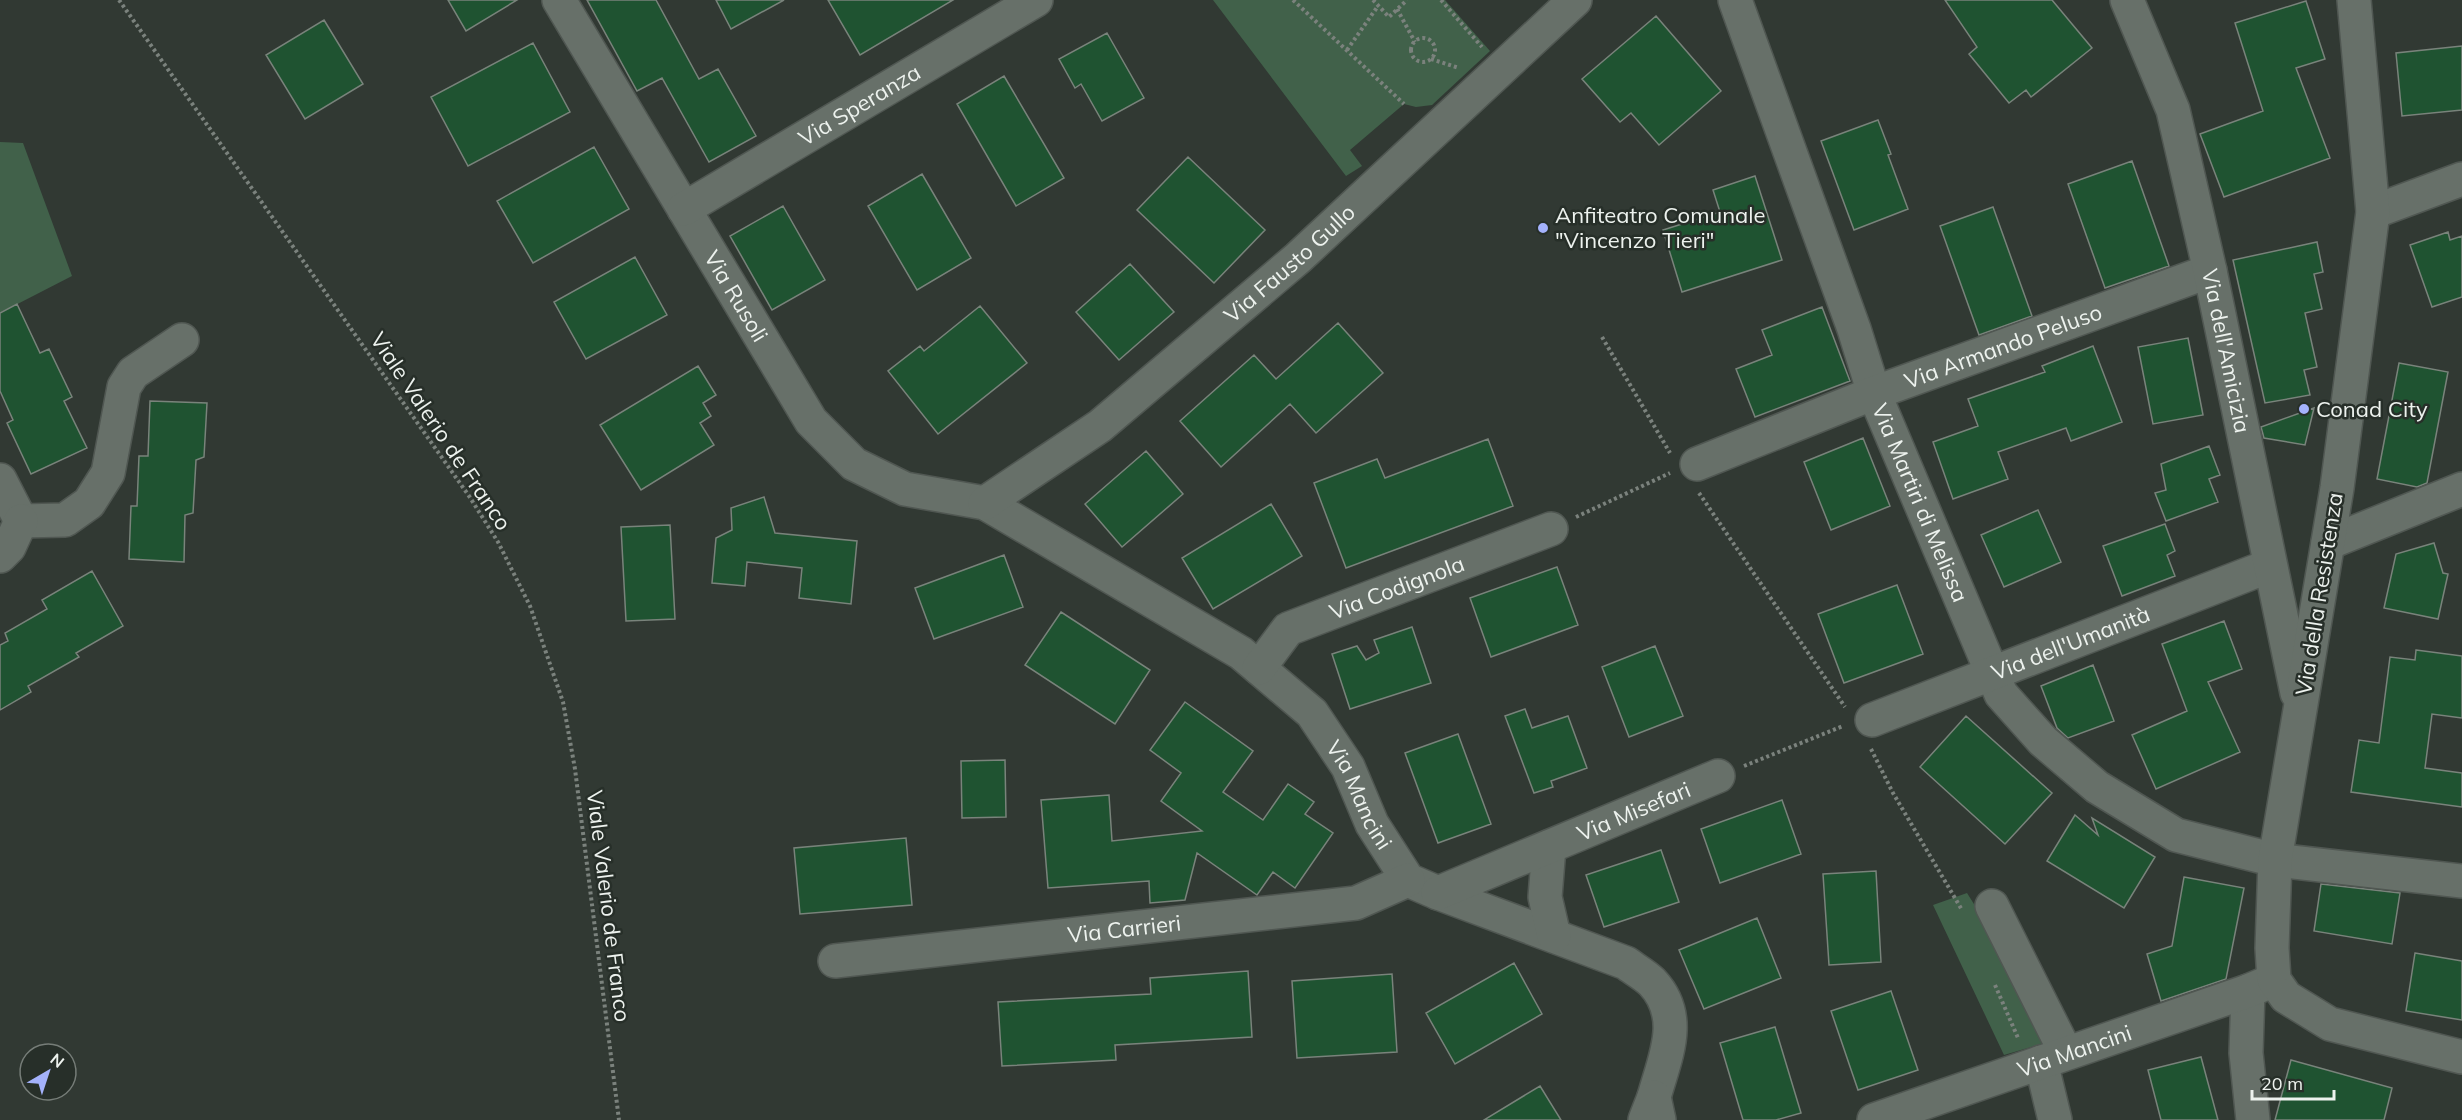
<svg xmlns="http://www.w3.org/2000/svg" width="2462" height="1120" viewBox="0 0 2462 1120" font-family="Mulish,sans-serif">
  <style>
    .green { fill: #41614a }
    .building { fill: #1f5331; stroke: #79837b; stroke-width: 1.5 }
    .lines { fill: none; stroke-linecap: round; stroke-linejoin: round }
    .minor-casing { stroke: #505752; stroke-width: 36 }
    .tertiary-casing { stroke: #505752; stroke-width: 36 }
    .path { stroke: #7b827d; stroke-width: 4; stroke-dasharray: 3 3; stroke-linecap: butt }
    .minor { stroke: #677069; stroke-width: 33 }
    .tertiary { stroke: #677069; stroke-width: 33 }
    .poi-dot { fill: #a4b2fc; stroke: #272f29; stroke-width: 2 }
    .labels { text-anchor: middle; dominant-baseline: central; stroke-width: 5; stroke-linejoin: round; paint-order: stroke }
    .street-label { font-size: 22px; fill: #edf2ee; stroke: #272f29 }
    .poi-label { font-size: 22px; fill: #edf2ee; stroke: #272f29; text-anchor: start }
  </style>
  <rect width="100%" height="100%" fill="#313933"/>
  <!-- green -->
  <path class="green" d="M 1213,0 L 1445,0 L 1490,51 L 1432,105 L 1416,107 L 1404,104 L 1350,150 L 1362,166 L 1346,176 Z
    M 0,142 L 23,143 L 72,276 L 0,313 Z
    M 1967,893 L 2013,966 L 2049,1042 L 2004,1055 L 1933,905 Z"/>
  <!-- building -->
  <path class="building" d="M 448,0 L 517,0 L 466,31 Z
    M 587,0 L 656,0 L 699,79 L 718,69 L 756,136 L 709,162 L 662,78 L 637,91 Z
    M 716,0 L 784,0 L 731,29 Z
    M 828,0 L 953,0 L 860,55 Z
    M 1945,0 L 2052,0 L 2092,48 L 2031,97 L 2026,90 L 2009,103 L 1969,54 L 1977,47 Z
    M 2306,1 L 2325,59 L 2296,68 L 2330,158 L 2224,197 L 2200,134 L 2263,111 L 2235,23 Z
    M 1656,16 L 1721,91 L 1659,145 L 1631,113 L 1620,122 L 1582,79 Z
    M 324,20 L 363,84 L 305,119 L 266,55 Z
    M 1107,33 L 1144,98 L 1102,121 L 1081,84 L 1075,88 L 1059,59 Z
    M 533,43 L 570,112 L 468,166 L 431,97 Z
    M 2462,46 L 2462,110 L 2402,116 L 2396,53 Z
    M 1004,76 L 1064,178 L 1016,206 L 957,104 Z
    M 1878,120 L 1891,154 L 1888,155 L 1908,209 L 1854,230 L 1821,141 Z
    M 594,147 L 629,209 L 533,263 L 497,201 Z
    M 1188,157 L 1265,230 L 1214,283 L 1137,210 Z
    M 2132,161 L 2169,266 L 2105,288 L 2068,184 Z
    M 922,174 L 971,258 L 917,290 L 868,206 Z
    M 1755,176 L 1782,260 L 1682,292 L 1663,230 L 1720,212 L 1713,190 Z
    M 783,206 L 825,280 L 772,310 L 730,236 Z
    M 1993,207 L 2032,316 L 1979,335 L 1940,226 Z
    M 2448,232 L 2450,240 L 2462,236 L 2462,297 L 2432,307 L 2410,245 Z
    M 2317,242 L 2323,272 L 2314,274 L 2322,309 L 2305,313 L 2317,367 L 2304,370 L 2310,395 L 2265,403 L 2233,260 Z
    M 635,257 L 667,315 L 586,359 L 554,302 Z
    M 1130,264 L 1174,312 L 1119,360 L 1076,312 Z
    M 17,304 L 40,353 L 49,349 L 72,397 L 64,401 L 87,448 L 31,474 L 7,423 L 13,420 L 0,391 L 0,313 Z
    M 980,306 L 1027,363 L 938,434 L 888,371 L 920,346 L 924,351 Z
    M 1822,307 L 1850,381 L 1755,417 L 1736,369 L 1772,355 L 1762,330 Z
    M 1338,323 L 1383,373 L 1316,433 L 1290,404 L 1221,467 L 1180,421 L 1254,355 L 1276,379 Z
    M 2188,338 L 2203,415 L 2153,424 L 2138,347 Z
    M 2093,346 L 2122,422 L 2071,441 L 2066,428 L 1998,452 L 2008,479 L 1953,499 L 1933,442 L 1978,426 L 1968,399 L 2045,372 L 2042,366 Z
    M 2399,363 L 2448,372 L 2427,483 L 2417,487 L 2377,479 Z
    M 698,366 L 716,395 L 703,403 L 711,416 L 700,423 L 714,445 L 641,490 L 600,425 Z
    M 150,401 L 207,403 L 204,457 L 196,460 L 193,513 L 185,515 L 184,562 L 129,559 L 131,506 L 137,506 L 139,456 L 148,456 Z
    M 2314,408 L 2305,445 L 2264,438 L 2261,427 Z
    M 1863,438 L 1890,506 L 1831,530 L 1804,462 Z
    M 1488,439 L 1513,506 L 1346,568 L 1314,483 L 1377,459 L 1385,478 Z
    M 2209,446 L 2220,475 L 2209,479 L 2218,502 L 2166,521 L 2155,493 L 2166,490 L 2161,464 Z
    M 1146,451 L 1183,494 L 1122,547 L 1085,504 Z
    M 764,497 L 775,533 L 857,541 L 851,604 L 799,598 L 802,568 L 747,562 L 745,586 L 712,583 L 716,538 L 732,530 L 731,508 Z
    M 1271,504 L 1302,556 L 1213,609 L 1182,558 Z
    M 2038,510 L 2061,562 L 2004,587 L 1981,535 Z
    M 2165,524 L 2175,551 L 2167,555 L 2175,576 L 2122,596 L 2103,546 Z
    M 670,525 L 675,619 L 626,621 L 621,527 Z
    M 2434,543 L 2443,573 L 2448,574 L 2438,619 L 2384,608 L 2396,554 Z
    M 1004,555 L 1023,607 L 934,639 L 915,588 Z
    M 1557,567 L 1578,625 L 1491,657 L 1470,598 Z
    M 92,571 L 123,626 L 76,653 L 79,657 L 28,686 L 31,692 L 0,710 L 0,645 L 8,641 L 5,633 L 47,609 L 42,600 Z
    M 1897,585 L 1923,654 L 1844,683 L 1818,614 Z
    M 1061,612 L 1150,670 L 1115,724 L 1025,665 Z
    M 2224,621 L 2242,669 L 2208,682 L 2240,752 L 2156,789 L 2132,735 L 2187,711 L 2162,644 Z
    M 1412,627 L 1431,683 L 1350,709 L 1332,654 L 1357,646 L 1366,660 L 1379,653 L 1374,640 Z
    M 1655,646 L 1683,716 L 1629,737 L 1602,667 Z
    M 2416,650 L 2462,656 L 2462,718 L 2432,714 L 2425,768 L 2462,773 L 2462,807 L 2351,792 L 2359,740 L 2379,743 L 2390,657 L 2415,660 Z
    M 2093,665 L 2114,721 L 2068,738 L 2057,728 L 2041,686 Z
    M 1185,702 L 1253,751 L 1223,792 L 1263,820 L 1288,784 L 1314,802 L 1305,814 L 1333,833 L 1295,888 L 1273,872 L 1257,895 L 1197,853 L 1185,900 L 1150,903 L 1149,881 L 1048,888 L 1041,800 L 1109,795 L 1112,841 L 1202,831 L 1161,801 L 1181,773 L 1150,750 Z
    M 1525,709 L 1532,728 L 1568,716 L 1587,768 L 1551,781 L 1553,787 L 1534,793 L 1505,716 Z
    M 1966,716 L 2052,793 L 2005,844 L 1920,767 Z
    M 1458,734 L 1491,824 L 1438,843 L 1405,753 Z
    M 1005,760 L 1006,817 L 962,818 L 961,761 Z
    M 1782,800 L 1801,854 L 1720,883 L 1701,829 Z
    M 2075,815 L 2098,835 L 2092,818 L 2155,857 L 2124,908 L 2047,861 Z
    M 906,838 L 912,905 L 800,914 L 794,848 Z
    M 1661,850 L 1679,902 L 1604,927 L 1586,875 Z
    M 1876,871 L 1881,962 L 1829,965 L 1823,874 Z
    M 2184,877 L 2244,888 L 2226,979 L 2161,1001 L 2147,954 L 2172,946 Z
    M 2321,884 L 2400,893 L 2392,944 L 2314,931 Z
    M 1757,918 L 1781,978 L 1704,1009 L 1679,950 Z
    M 2415,953 L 2462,961 L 2462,1020 L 2406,1011 Z
    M 1514,963 L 1542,1014 L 1455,1064 L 1426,1013 Z
    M 1248,971 L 1252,1037 L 1115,1045 L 1116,1060 L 1002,1066 L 998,1002 L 1151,994 L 1150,978 Z
    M 1392,974 L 1397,1052 L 1297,1058 L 1292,981 Z
    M 1891,991 L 1918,1070 L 1858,1090 L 1831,1011 Z
    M 1775,1027 L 1801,1113 L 1776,1120 L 1743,1120 L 1720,1043 Z
    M 2201,1057 L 2218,1120 L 2161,1120 L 2148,1070 Z
    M 2291,1060 L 2392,1088 L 2384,1120 L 2275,1120 Z
    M 1540,1086 L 1561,1120 L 1484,1120 Z"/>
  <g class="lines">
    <defs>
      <g id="minor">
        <path id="s1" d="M 559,0 L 811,421 L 854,464 L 905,489 L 985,503 L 1241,653 L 1312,713 L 1348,767 L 1372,824 L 1408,880 L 1438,893 L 1626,963 C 1634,969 1645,975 1652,982 C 1685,1017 1665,1057 1654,1097"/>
        <path id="s2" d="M 1735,0 L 1854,329 L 1874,393 L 2001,694 L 2043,741 L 2097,787 L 2176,835 L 2275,860 L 2462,881"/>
        <path id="s3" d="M 684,209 L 1036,0"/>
        <path d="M 2373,212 L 2462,179"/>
        <path id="s4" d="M 1697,464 L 1874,393 L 2210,271"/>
        <path d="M 0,480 L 21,521"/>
        <path id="s5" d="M 985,503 L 1100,426 L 1298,258 L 1575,0"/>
        <path d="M 21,521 L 65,520 L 89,503 L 108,473 L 124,387 L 133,373 L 182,340"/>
        <path d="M 2328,543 L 2462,489"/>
        <path d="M 0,556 L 9,547 L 21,521"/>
        <path id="s6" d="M 1259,668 L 1288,629 L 1551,529"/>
        <path id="s7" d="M 1872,720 L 2269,566"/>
        <path d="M 1549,847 L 1545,897 L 1554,936"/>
        <path id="s8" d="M 1438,893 L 1718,776"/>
        <path d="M 1992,906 L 2066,1053"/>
        <path id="s9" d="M 835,961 L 1356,903 L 1408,880"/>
        <path d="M 2248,991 L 2246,1053 L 2253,1120"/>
        <path d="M 2041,1062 L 2055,1120"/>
        <path d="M 1645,1120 L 1654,1097 L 1659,1120"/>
        <path id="s10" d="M 1874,1120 L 2248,991 L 2274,980"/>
      </g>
      <g id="tertiary">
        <path id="s11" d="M 2127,0 L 2173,110 L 2210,271 L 2297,693"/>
        <path d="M 2354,0 L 2373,212 L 2337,488 L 2275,860 L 2272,948 L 2274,980 L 2286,997 L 2330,1024 L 2462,1057"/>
      </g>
    </defs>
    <!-- minor casing -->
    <use href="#minor" class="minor-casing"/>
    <!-- tertiary casing -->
    <use href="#tertiary" class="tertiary-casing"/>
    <!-- path -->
    <path class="path" d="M 119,0 L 469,496 L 498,542 L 530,606 L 563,702 L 575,769 L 619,1120
      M 1293,0 L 1404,104
      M 1373,0 L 1389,17 L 1407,0
      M 1441,0 L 1482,47
      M 1397,9 L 1415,42
      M1411 50a12 12 0 1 1 24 0a12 12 0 1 1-24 0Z
      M 1347,50 L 1378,6
      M 1431,59 L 1459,68
      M 1602,337 L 1670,453
      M 1699,493 L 1845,707
      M 1576,517 L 1670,473
      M 1871,749 L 1893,793 L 1962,910
      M 1744,766 L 1843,726
      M 1995,985 L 2018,1038"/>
    <!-- minor -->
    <use href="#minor" class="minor"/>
    <!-- tertiary -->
    <use href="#tertiary" class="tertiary"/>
  </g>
  <!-- markers -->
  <g class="poi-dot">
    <circle cx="1543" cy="228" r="6"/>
    <circle cx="2304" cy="409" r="6"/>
  </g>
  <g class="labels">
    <!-- street labels -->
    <g class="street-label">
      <text stroke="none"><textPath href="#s3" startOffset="204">Via Speranza</textPath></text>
      <text stroke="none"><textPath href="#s5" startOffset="388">Via Fausto Gullo</textPath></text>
      <text stroke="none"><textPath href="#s1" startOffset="345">Via Rusoli</textPath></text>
      <text stroke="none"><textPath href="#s4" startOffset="328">Via Armando Peluso</textPath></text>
      <text stroke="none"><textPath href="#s11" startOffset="366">Via dell'Amicizia</textPath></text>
      <text transform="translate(441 431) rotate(56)">Viale Valerio de Franco</text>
      <text stroke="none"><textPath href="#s2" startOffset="536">Via Martiri di Melissa</textPath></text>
      <text stroke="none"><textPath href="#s6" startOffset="165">Via Codignola</textPath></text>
      <text transform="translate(2319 594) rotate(-81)">Via della Resistenza</text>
      <text stroke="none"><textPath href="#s7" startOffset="213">Via dell'Umanità</textPath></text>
      <text stroke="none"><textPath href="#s1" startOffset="1174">Via Mancini</textPath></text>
      <text stroke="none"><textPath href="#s8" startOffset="212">Via Misefari</textPath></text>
      <text transform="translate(609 906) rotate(83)">Viale Valerio de Franco</text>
      <text stroke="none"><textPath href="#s9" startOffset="291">Via Carrieri</textPath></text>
      <text stroke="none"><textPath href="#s10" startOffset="212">Via Mancini</textPath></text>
    </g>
    <!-- poi labels -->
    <g class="poi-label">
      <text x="1555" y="215">Anfiteatro Comunale<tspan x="1555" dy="25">"Vincenzo Tieri"</tspan></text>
      <text x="2316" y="409">Conad City</text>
    </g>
  </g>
  <!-- north arrow -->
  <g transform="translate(48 1072) rotate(39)"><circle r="28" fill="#272f29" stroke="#767d78" stroke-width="1.5"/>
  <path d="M0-4.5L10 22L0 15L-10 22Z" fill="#a4b2fc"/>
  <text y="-9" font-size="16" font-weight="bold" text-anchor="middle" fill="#edf2ee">N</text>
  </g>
  <!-- scale -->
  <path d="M2252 1090v9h82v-9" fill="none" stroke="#edf2ee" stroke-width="3"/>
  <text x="2261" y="1090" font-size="18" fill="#edf2ee" stroke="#272f29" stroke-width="4.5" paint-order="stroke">20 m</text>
</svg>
